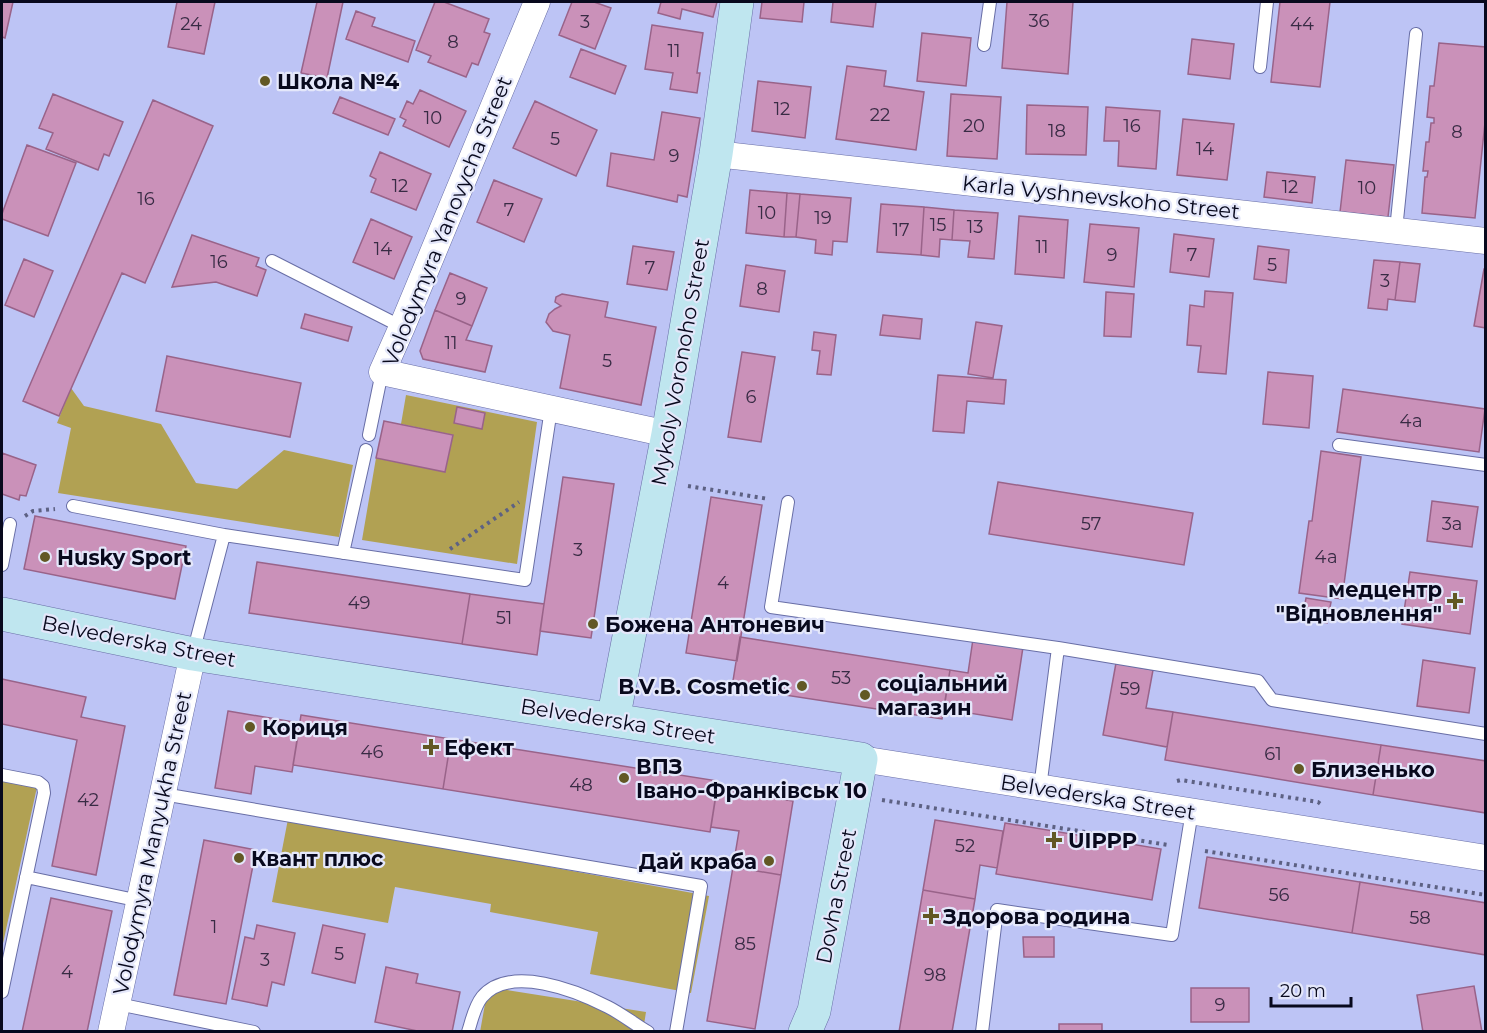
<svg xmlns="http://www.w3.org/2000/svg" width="1487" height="1033" font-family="Montserrat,sans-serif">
<rect width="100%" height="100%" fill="#bdc4f5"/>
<!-- green -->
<path fill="#b1a153" d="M71,388L84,406L161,424L196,483L237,489L284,450L353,465L339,537L58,493L71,428L57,423Z
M406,395L537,422L517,564L362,540L376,458L445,472L453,435L401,424Z
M2,780L37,787L2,948Z
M288,819L709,896L691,993L590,974L598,932L490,912L491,904L395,887L388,923L272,902Z
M488,987L646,1012L643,1031L480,1032Z"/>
<!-- building -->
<path fill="#ca91b9" stroke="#996389" stroke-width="1.5" d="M2,2H13L5,38L2,37Z
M177,2H215L204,54L168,47Z
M317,2H343L327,78L301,73Z
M435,2H444L489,19L484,32L490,34L478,65L472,63L466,77L428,62L431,56L416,50Z
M572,2H594L611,8L595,49L559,35Z
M661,2H717L713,17L682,9L680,19L658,13Z
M762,2H804L802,22L760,18Z
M833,2H876L873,27L831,22Z
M1007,2H1073L1068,74L1002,68Z
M1280,2H1330L1320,87L1271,82Z
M356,11L375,18L372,26L415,41L408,62L346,39Z
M652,25L703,33L697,73H700L697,93L670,89L673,73L645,69Z
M922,33L971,38L966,86L917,81Z
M1192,39L1234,44L1230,79L1188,74Z
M1439,43L1486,47V113L1475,218L1422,213L1425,177H1427L1428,171H1423L1426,142H1429L1431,123H1434V118L1427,117L1430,86H1434Z
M581,49L626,66L615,94L570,77Z
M847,66L886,71L884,86L924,92L916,150L836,139Z
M758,81L811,87L805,138L752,131Z
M420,90L466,111L449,147L403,126L406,120L400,117L407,101L413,104Z
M53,94L123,122L109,156L104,154L98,170L46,149L53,133L39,128Z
M951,94L1001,97L997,159L947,156Z
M340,97L395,119L388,135L333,113Z
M153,100L213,126L145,283L122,273L59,416L23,401Z
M535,101L597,130L576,176L513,148Z
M1027,105L1088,107L1086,155L1026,154Z
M1106,107L1160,111L1156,169L1118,166L1119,141H1104Z
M662,112L700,118L687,197L678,195L677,202L607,186L611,153L654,160Z
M1183,119L1234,124L1227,180L1177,175Z
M27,145L76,163L48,236L2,219V214Z
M380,152L431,174L416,210L371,192L376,179L370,176Z
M1346,160L1394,165L1388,217L1340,212Z
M1267,172L1315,177L1312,203L1264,197Z
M494,180L542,199L524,242L477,222Z
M750,190L787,193L784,237L746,233Z
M787,193L800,194L796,237H784Z
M800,194L851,198L847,242L833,241L832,255L815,253L816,240L796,237Z
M881,204L924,207L921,255L877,252Z
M924,207L954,210L952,240L940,239L939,257L921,255Z
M954,210L998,213L994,259L968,257L970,241L952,240Z
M1019,216L1068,220L1064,278L1015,274Z
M371,219L412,237L394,279L353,262Z
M1090,224L1139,228L1134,287L1084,282Z
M1174,234L1214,239L1209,277L1170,272Z
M192,235L259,258L256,266L266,270L257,296L216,282L172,287Z
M633,246L674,252L667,290L627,284Z
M1258,246L1289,250L1286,283L1254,279Z
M24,259L53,271L34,317L5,305Z
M1374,260L1400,262L1395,300L1388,299L1387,310L1368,308Z
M1400,262L1420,264L1415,302L1395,300Z
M746,265L785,271L779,312L740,306Z
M1484,269H1486V328L1474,326Z
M450,273L487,288L472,326L435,310Z
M1205,291L1233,293L1226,374L1198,372L1201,346L1187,345L1190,305L1204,307Z
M1106,292L1134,294L1131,337L1104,336Z
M562,294L608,302L605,317L656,327L641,405L560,388L570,335L553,331L546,322L549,314L555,309L561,306L555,302L556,297Z
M435,310L472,326L466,340L492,346L485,372L423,359L420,351Z
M305,314L352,327L348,341L301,328Z
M883,315L922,319L920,339L880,335Z
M976,322L1002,326L993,378L968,374Z
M814,332L836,335L831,375L817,374L820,351L812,350Z
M742,352L775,357L761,442L728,437Z
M167,356L301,383L290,437L156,411Z
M1268,372L1313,376L1309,428L1263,424Z
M938,375L1006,380L1004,404L967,401L964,433L933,431Z
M1343,389L1485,409L1479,452L1337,432Z
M457,407L485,413L482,429L454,423Z
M384,421L453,435L445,472L376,458Z
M1321,451L1361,457L1342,599L1299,593L1309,521H1312Z
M2,453L36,465L26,496L20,495L19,500L2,494Z
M563,477L614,484L591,638L540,631Z
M998,482L1193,513L1184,565L989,534Z
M711,497L762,505L737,661L686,653Z
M1432,501L1478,507L1472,547L1427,541Z
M35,516L186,546L175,599L24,569Z
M257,562L470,594L462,644L249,613Z
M1410,572L1477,581L1470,634L1402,624Z
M470,594L544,604L537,655L462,644Z
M1306,598L1331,602L1327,623L1302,619Z
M740,637L950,670L942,719L732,687Z
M973,639L1023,647L1012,720L944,709L950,670L968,673Z
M1423,660L1475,668L1469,713L1417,706Z
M1116,663L1153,670L1146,708L1173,712L1167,747L1103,735Z
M2,679L86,697L81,717L125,726L96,875L52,866L77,740L2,724Z
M228,711L300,723L292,772L255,766L251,794L215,788Z
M1173,712L1381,745L1373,795L1165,760Z
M301,715L451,739L443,789L293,765Z
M451,739L718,781L710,832L443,789Z
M1381,745L1486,761V813L1373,795Z
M717,789L793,801L781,875L733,867L739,831L711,827Z
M935,820L1003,831L997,868L980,865L975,899L923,890Z
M1005,823L1161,849L1152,900L996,874Z
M204,840L256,850L226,1004L174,995Z
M1207,857L1360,882L1352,933L1199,908Z
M733,867L781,875L755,1029L707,1021Z
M1360,882L1486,903V955L1352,933Z
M923,890L975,899L952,1032H899Z
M51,898L112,911L87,1032H22Z
M257,925L295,933L284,985L272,982L267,1006L232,999L245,937L254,939Z
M323,925L365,934L355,983L312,973Z
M1023,937H1054V957H1024Z
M386,967L418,974L416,983L460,992L452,1032H422L375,1022Z
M1474,986L1482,1032H1423L1417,995Z
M1191,988H1249V1022H1191Z
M1059,1024H1102V1032H1059Z"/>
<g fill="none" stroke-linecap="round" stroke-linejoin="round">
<defs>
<path id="lane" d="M984,45L990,2
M1260,67L1267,2
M1396,230L1416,34
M272,261L402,327
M369,435L382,372
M1339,445L1486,465
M788,502L771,607L1058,648
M73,506L224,535
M343,553L366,450
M2,565L10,524
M193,653L224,535L525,580L551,409
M2,775L38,782L43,786L44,793L2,992
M1040,788L1058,648L1258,681L1272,700L1486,734
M163,794L701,886L676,1032
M26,877L140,901
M118,1004L254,1032
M468,1032C472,1020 474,1007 482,997C510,964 577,991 608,1007C622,1014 634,1024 648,1032
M982,1032L997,910L1172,935L1192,811"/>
<path id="street" d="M537,2L402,327L382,372L668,434
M716,154L1486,241
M861,759L1486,858
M111,1032L193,654"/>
<path id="secondary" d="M2,614L193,654L861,759L814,1011L805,1032
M613,720L668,434L716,154L737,2"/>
</defs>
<!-- lane casing -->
<use href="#lane" stroke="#686ea6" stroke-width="14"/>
<!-- street casing -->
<use href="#street" stroke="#686ea6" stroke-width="27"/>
<!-- secondary casing -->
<use href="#secondary" stroke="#686ea6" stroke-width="34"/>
<!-- path -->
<path stroke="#5d6183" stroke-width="4" stroke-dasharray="3 4.5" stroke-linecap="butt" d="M688,486L769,499
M25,516L33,511L55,509
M450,549L519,502
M1177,781L1181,780L1318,802L1322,805
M882,800L1168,845
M1205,851L1486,895"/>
<!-- lane -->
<use href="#lane" stroke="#fff" stroke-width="12"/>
<!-- street -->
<use href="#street" stroke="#fff" stroke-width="26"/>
<!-- secondary -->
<use href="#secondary" stroke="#bfe6ef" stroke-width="33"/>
</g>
<!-- markers -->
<g fill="#625824" stroke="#e4e7fa" stroke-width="2">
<circle cx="265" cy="81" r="6"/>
<circle cx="45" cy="557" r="6"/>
<path d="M1452 592h6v6h6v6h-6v6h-6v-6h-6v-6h6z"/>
<circle cx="593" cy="624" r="6"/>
<circle cx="802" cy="686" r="6"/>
<circle cx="865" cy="695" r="6"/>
<circle cx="250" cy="727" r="6"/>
<path d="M428 738h6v6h6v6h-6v6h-6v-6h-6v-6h6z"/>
<circle cx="1299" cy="769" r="6"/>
<circle cx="624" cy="778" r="6"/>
<path d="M1051 831h6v6h6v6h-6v6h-6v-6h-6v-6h6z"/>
<circle cx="239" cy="858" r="6"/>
<circle cx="769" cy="861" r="6"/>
<path d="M928 907h6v6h6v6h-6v6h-6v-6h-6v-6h6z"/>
</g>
<g text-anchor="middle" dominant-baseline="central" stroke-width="4.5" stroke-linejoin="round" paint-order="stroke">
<!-- number labels -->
<g font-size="18" fill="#382b44">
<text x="1039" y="21">36</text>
<text x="585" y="22">3</text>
<text x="191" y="24">24</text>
<text x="1302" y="24">44</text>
<text x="453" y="42">8</text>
<text x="674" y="51">11</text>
<text x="782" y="109">12</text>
<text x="880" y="115">22</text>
<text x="433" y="118">10</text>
<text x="974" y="126">20</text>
<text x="1132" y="126">16</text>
<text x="1057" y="131">18</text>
<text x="1457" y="132">8</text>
<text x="555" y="139">5</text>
<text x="1205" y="149">14</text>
<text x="674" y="156">9</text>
<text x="400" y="186">12</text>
<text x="1290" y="187">12</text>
<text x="1367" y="188">10</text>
<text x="146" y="199">16</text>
<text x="509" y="210">7</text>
<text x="767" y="213">10</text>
<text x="823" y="218">19</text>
<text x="938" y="225">15</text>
<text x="975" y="227">13</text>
<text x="901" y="230">17</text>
<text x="1042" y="247">11</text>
<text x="383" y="249">14</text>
<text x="1112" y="255">9</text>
<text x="1192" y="255">7</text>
<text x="219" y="262">16</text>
<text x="1272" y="265">5</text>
<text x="650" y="268">7</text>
<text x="1385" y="281">3</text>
<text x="762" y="289">8</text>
<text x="461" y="299">9</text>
<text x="451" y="343">11</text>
<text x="607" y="361">5</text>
<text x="751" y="397">6</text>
<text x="1411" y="421">4а</text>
<text x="1091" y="524">57</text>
<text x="1452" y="524">3а</text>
<text x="578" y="550">3</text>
<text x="1326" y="557">4а</text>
<text x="723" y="583">4</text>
<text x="359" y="603">49</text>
<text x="504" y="618">51</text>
<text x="841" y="678">53</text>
<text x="1130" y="689">59</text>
<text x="372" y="752">46</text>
<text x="1273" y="754">61</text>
<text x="581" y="785">48</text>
<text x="88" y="800">42</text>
<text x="965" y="846">52</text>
<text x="1279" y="895">56</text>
<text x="1420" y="918">58</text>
<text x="214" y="927">1</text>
<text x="745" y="944">85</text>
<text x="339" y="954">5</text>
<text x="265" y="960">3</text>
<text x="67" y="972">4</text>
<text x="935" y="975">98</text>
<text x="1220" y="1005">9</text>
</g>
<!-- poi labels -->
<g font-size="21" font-weight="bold" fill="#08091d" stroke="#e4e7fa" text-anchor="start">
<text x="277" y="81">Школа №4</text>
<text x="57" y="557">Husky Sport</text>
<text x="1442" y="589" text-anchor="end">медцентр<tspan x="1442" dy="24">"Відновлення"</tspan></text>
<text x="605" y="624">Божена Антоневич</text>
<text x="877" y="683">соціальний<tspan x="877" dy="24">магазин</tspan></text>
<text x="790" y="686" text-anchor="end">B.V.B. Cosmetic</text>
<text x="262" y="727">Кориця</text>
<text x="444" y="747">Ефект</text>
<text x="636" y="766">ВПЗ<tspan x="636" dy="24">Івано-Франківськ 10</tspan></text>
<text x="1311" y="769">Близенько</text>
<text x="1068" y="840">UIPPP</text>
<text x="251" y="858">Квант плюс</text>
<text x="757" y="861" text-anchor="end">Дай краба</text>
<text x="943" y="916">Здорова родина</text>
</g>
<!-- street labels -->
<g font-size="21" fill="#08091d" stroke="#e4e7fa">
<text transform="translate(1101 197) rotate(6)">Karla Vyshnevskoho Street</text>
<text transform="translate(447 221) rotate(-68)">Volodymyra Yanovycha Street</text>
<text transform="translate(680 362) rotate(-80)">Mykoly Voronoho Street</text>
<text transform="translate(139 641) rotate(11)">Belvederska Street</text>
<text transform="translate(618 721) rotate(9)">Belvederska Street</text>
<text transform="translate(1098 797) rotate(9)">Belvederska Street</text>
<text transform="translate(152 843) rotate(-78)">Volodymyra Manyukha Street</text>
<text transform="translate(836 896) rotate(-79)">Dovha Street</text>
</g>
</g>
<!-- border -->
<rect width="1487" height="1033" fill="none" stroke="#08091d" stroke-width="6"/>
<!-- scale -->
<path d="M1271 997v9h80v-9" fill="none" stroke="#08091d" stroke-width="3"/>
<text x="1280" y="997" font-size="18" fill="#08091d" stroke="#e4e7fa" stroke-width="4.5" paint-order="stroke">20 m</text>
</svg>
